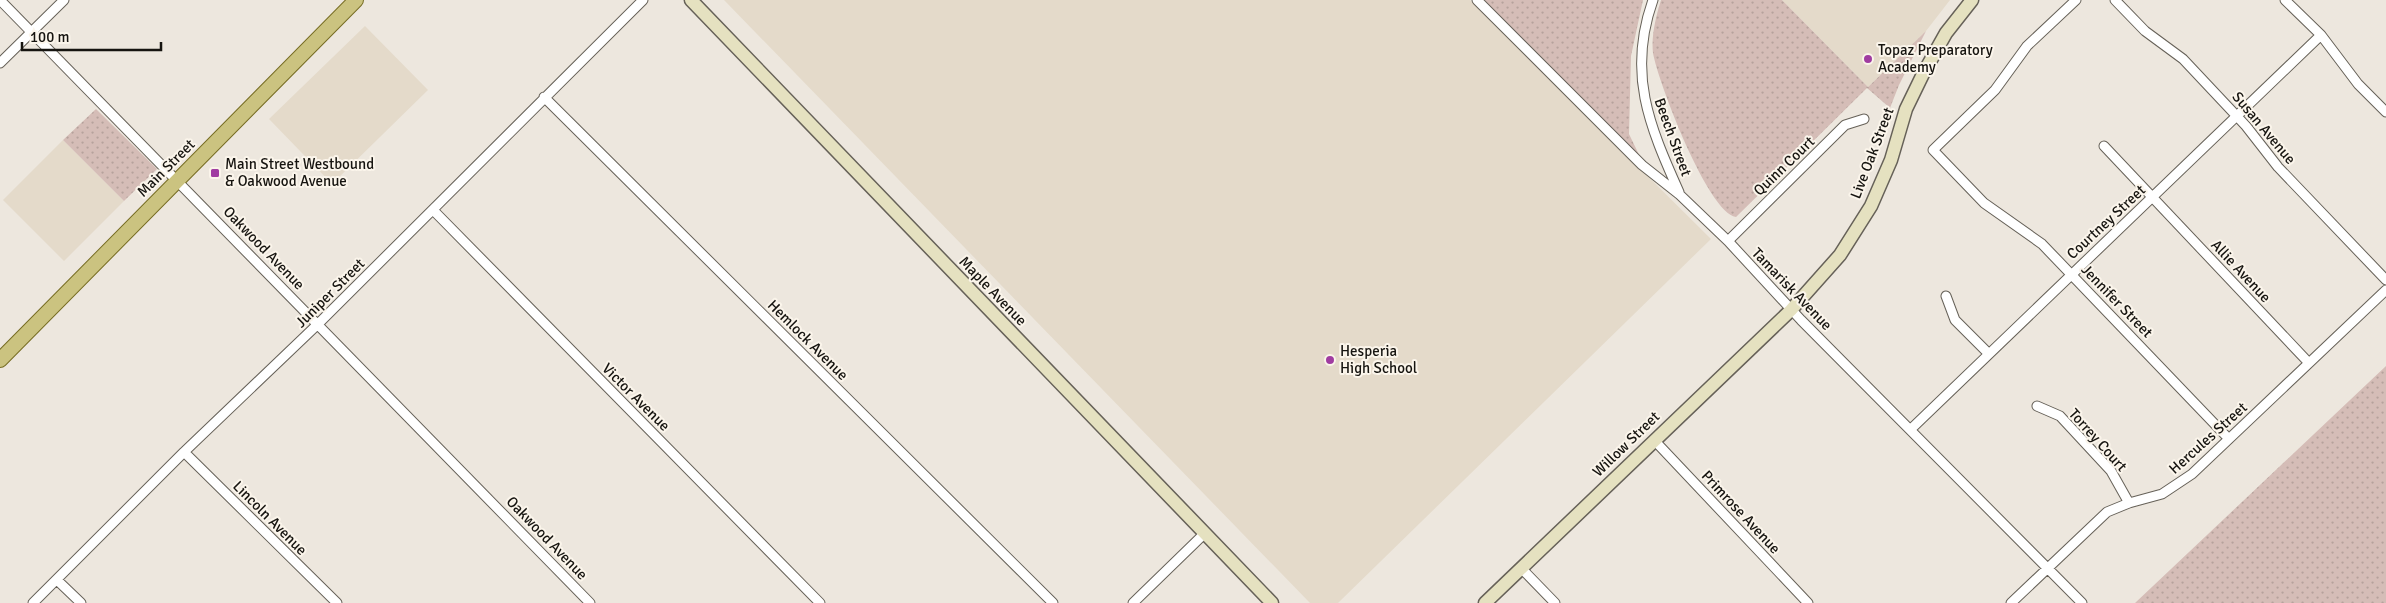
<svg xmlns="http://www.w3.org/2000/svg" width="2386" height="603" font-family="Signika,sans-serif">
<defs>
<pattern id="grass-dots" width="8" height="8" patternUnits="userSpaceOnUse" patternTransform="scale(1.25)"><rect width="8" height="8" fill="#d5bdb7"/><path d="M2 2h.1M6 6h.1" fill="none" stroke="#b6a29c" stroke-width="1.8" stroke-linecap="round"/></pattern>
</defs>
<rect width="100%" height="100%" fill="#ede7de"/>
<!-- built -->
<path fill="#e4daca" d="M724,0H1470L1711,239L1338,603H1310Z
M1782,0H1950L1926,31L1868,87Z
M365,26L428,90L332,184L269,119Z
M63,140L124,201L64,261L3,200Z"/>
<!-- grass -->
<path fill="url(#grass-dots)" d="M1483,0H1643L1631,56L1629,134L1642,161Z
M1661,0H1782L1868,87L1926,31L1899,85L1890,108L1867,88L1736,217C1708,213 1658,82 1653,53C1651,36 1656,16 1661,0Z
M96,109L157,169L124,201L63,140Z
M2386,366V603H2135Z"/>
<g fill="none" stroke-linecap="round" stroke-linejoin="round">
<defs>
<path id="street" d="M0,0L590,603
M1477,0L1642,165L1680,195L1728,241L1801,320L2082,603
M1653,0C1627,73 1649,125 1679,192
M2076,0L2027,46L1995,90L1933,150L1984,203L2042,244L2229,439
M2115,0L2145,31L2183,59L2246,126L2278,167L2386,280
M2285,0L2321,35L2358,84L2386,112
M0,63L64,0
M544,97L1053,603
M2104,146L2309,363
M433,210L820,603
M1728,241L1845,125L1864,119
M1946,296L1955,320L1989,354
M2037,406L2060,416L2111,471L2129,503
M1911,429L2321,35
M1654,440L1808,603
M184,452L337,603
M1521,568L1555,603
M57,580L81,603
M33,603L184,452L318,324L643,0
M1133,603L1204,534
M2011,603L2107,512L2129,503L2162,494L2192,474L2386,290"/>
<path id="secondary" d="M691,0L1272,603
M1485,603L1791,310L1840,255L1871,206L1891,160L1906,109L1923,74L1946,33L1972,0"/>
<path id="primary" d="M0,360L356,0"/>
</defs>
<!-- street casing -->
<use href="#street" stroke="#666158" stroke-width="11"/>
<!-- secondary casing -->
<use href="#secondary" stroke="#666158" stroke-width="15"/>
<!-- primary casing -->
<use href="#primary" stroke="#766c22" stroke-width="16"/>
<!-- street -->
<use href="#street" stroke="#fff" stroke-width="9"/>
<!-- secondary -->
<use href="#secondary" stroke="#e5e1c0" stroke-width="12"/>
<!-- primary -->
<use href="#primary" stroke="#cbc380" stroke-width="14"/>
</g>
<!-- markers -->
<g fill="#a03ca1" stroke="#fbf5eb" stroke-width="2">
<circle cx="1868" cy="59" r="5"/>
<rect x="210" y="168" width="10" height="10" rx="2.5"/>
<circle cx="1330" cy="360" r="5"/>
</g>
<g text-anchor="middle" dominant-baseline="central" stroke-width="4" stroke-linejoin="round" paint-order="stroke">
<!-- poi labels -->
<g font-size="15" fill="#161410" stroke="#fbf5eb" text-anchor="start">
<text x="1878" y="50">Topaz Preparatory<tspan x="1878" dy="17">Academy</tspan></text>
<text x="225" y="164">Main Street Westbound<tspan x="225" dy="17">&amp; Oakwood Avenue</tspan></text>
<text x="1340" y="351">Hesperia<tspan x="1340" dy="17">High School</tspan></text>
</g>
<!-- street labels -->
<g font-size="15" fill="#161410" stroke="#fbf5eb">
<text transform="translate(2264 128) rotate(50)">Susan Avenue</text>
<text transform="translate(1673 137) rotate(70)">Beech Street</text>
<text transform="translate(1872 153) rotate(-69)">Live Oak Street</text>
<text transform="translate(1784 166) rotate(-44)">Quinn Court</text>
<text transform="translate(166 168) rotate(-45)">Main Street</text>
<text transform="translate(2106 222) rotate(-43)">Courtney Street</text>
<text transform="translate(264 248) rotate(46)">Oakwood Avenue</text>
<text transform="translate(2241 271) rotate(47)">Allie Avenue</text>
<text transform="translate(1792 289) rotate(46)">Tamarisk Avenue</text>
<text transform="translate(993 291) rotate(46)">Maple Avenue</text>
<text transform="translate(330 293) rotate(-45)">Juniper Street</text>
<text transform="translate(2117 301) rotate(46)">Jennifer Street</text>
<text transform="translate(808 340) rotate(45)">Hemlock Avenue</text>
<text transform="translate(636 397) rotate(45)">Victor Avenue</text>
<text transform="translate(2208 438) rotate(-42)">Hercules Street</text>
<text transform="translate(2098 440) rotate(48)">Torrey Court</text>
<text transform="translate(1626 444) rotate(-44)">Willow Street</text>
<text transform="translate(1741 512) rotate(47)">Primrose Avenue</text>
<text transform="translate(270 518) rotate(45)">Lincoln Avenue</text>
<text transform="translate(547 538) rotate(46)">Oakwood Avenue</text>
</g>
</g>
<!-- scale -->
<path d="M22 42v8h139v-8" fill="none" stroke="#161410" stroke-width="2.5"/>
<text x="30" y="42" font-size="15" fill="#161410" stroke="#fbf5eb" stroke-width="4" paint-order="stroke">100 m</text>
</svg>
